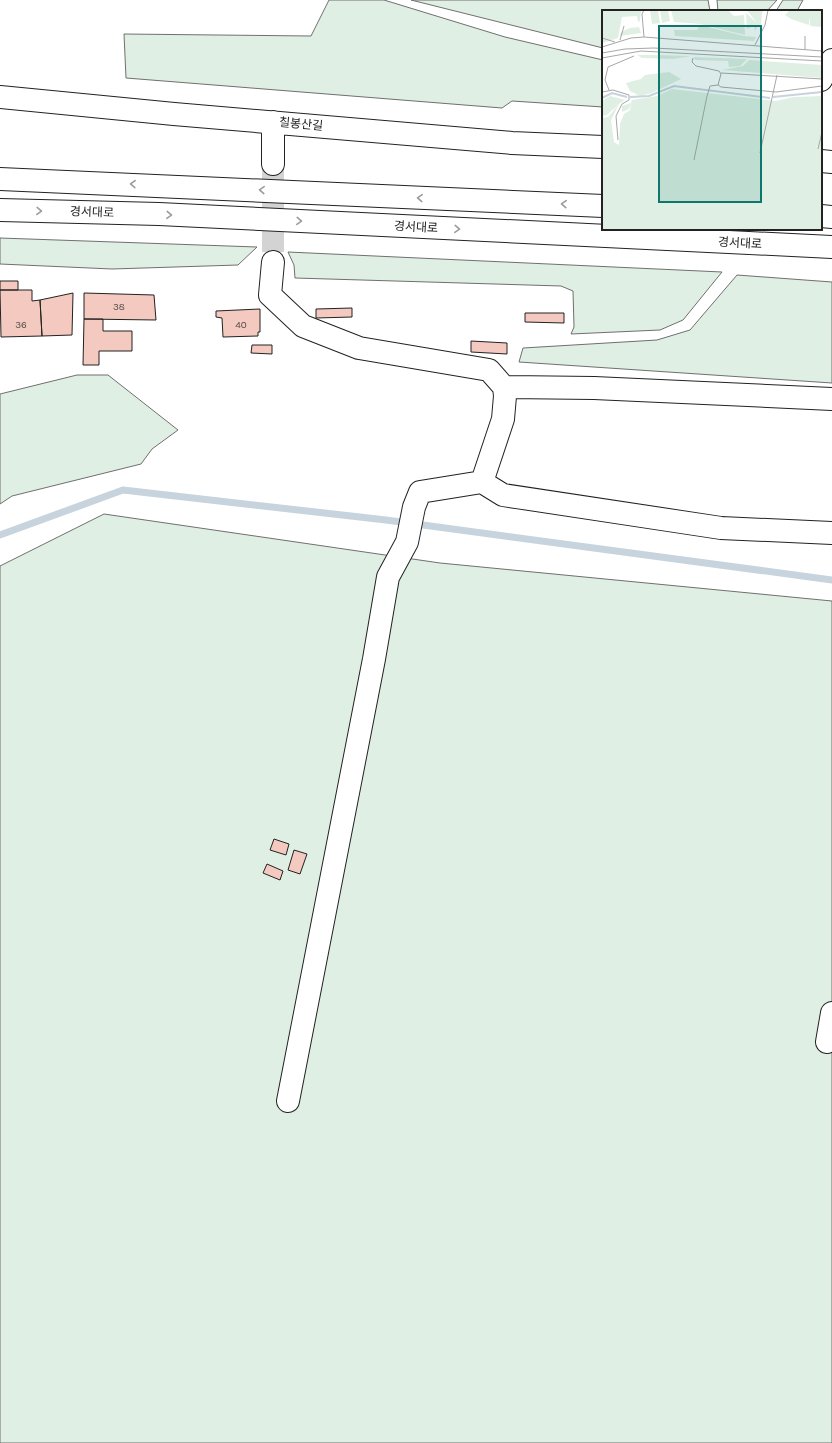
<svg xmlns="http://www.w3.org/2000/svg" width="832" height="1443" font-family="Karla,'Noto Sans KR',sans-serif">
<rect width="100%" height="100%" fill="#fff"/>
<!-- green -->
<path fill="#e0efe3" stroke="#6f6f6f" d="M329,0H384L505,37L603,60V107L512,101L502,108L126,78L124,34L311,36Z
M411,0H708L710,11H603V48Z
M717,0H777L767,11H718Z
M783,0H803L797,11H776Z
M0,238L257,247L238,265L112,269L0,264Z
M288,252L722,272L683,320L660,330L571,334L574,327L573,291L561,286L295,278L294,265Z
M737,275L832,282V383L519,362L523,348L657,340L690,330Z
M77,375H108L178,430L152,449L141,464L12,496L0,504V394Z
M104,514L440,563L832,601V1443H0V566Z"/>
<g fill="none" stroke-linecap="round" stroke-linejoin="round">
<!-- stream -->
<path stroke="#c7d3dd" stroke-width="7" d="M0,535L123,490L386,520L832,580"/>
</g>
<!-- building -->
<path fill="#f3c9c0" stroke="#222" d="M0,281H18V290H0Z
M0,290H32V301L40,300L42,336L1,337Z
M73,293L72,335L42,336L40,300Z
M84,293L154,295L156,320L84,319Z
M352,308V317L316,318V309Z
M260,309V332H258V336L223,337L222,318L216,317V311Z
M525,313H564V323L525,322Z
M84,319H103V331H132V351H99V365H83Z
M471,341L507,343V354L471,352Z
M252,345H272V354L251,353Z
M274,839L289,844L286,855L270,850Z
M294,850L307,854L300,874L288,870Z
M267,864L283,871L280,880L263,873Z"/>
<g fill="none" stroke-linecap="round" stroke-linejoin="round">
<!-- minor-tunnel -->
<path stroke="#d3d3d3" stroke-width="22" stroke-dasharray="22 11" stroke-linecap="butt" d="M273,164V262"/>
<defs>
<path id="minor" d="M821,80L832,60
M0,97L174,114L512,143L603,147
M273,122V164
M821,161L832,162
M273,262L270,295L303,326L359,348L489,370L504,387L505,396L503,419L482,482L503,495L721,528L832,533
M504,387L594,388L832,399
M827,1042L832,1013
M288,1101L374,659L388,577L407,542L414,507L420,492L482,482"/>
<path id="major" d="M0,179L603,206
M0,210L159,214L832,247
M821,216L832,217"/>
</defs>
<!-- minor casing -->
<use href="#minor" stroke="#222" stroke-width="24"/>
<!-- major casing -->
<use href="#major" stroke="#222" stroke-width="24"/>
<!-- minor -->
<use href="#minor" stroke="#fff" stroke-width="22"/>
<!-- major -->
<use href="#major" stroke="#fff" stroke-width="22"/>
</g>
<!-- one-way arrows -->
<defs><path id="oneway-chevron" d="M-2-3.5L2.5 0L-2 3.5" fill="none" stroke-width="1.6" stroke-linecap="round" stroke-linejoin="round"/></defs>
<g stroke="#9c9c9c">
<use href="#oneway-chevron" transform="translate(133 184) rotate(-178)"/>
<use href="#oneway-chevron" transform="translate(262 190) rotate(-177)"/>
<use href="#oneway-chevron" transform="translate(420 198) rotate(-177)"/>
<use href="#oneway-chevron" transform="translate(564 204) rotate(-177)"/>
<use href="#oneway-chevron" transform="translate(39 211) rotate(2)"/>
<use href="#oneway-chevron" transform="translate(169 215) rotate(3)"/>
<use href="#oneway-chevron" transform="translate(299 221) rotate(3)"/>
<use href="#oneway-chevron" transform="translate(457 229) rotate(3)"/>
</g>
<g text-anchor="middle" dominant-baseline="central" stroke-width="3" stroke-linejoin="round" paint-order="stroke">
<!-- number labels -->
<g font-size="10" fill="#564c4a">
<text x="119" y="307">38</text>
<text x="21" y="325">36</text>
<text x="241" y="325">40</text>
</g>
<!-- street labels -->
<g font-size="12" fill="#222" stroke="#fff">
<text transform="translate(301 124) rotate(5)">칠봉산길</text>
<text transform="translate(92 212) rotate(2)">경서대로</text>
<text transform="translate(416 227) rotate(3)">경서대로</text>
<text transform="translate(740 243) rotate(3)">경서대로</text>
</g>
</g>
<!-- overview -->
<g transform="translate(602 10)">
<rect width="220" height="220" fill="#fff"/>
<path d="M0,0H39L38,11L36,12L35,6L20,7L16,28L0,33ZM48,0H56L58,13L50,14ZM58,0H66L68,11L60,13ZM69,0H126L132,6L142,5L143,25L98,14L72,12ZM145,0H163L160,2L159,15H156L153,21L152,16L145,19L144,3L154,12ZM188,0H220V17L208,16V11L207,8L199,2L207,8V15L189,9L183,5ZM98,15L142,26L154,27L152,31L73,26L72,20H95ZM28,18L37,17L39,23L18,26L19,22ZM35,45H50L89,46L71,49L40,48ZM92,47L145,49L138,56L127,57L126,51L93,50ZM147,50L220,55V68L120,60L141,56ZM67,62L79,69L50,83L38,86L28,81L24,73L39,69L43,65ZM70,79L174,91L191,87L220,86V220H0V108L6,107L17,94L5,105L0,106V91L8,86L23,90L17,94L9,110L12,132L17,135L18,114L22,104L28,100L29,94L27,99L20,102V96L29,93L30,90L55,86Z" fill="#e0efe3"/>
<path fill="none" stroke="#c7d3dd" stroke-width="2" d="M28,87L47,86L72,76L168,88M171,87L220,82M0,88L10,83L25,87"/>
<path fill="none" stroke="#a7a7a7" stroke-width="1" d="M203,26V40M42,27L40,4L42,0M0,28L13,32M18,30L22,16M153,35L163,15L166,0M0,37L29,28L42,27L220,41M0,43L23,39L52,38L220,47M0,48L39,41L220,51M91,48L90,52L94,56L117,61L119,64L116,75L119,77L174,82L220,76M119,63L220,69M7,80L3,70L6,57L32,46M0,82L11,80L27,85V90L20,94L14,106L16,130M216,139L220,122M158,143L175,65M92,150L105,86L108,76L116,75"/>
<path fill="#0f766e" fill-opacity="0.15" stroke="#0f766e" stroke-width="2" d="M57,16H159V192H57Z"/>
<rect width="220" height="220" fill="none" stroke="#222" stroke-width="2"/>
</g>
</svg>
